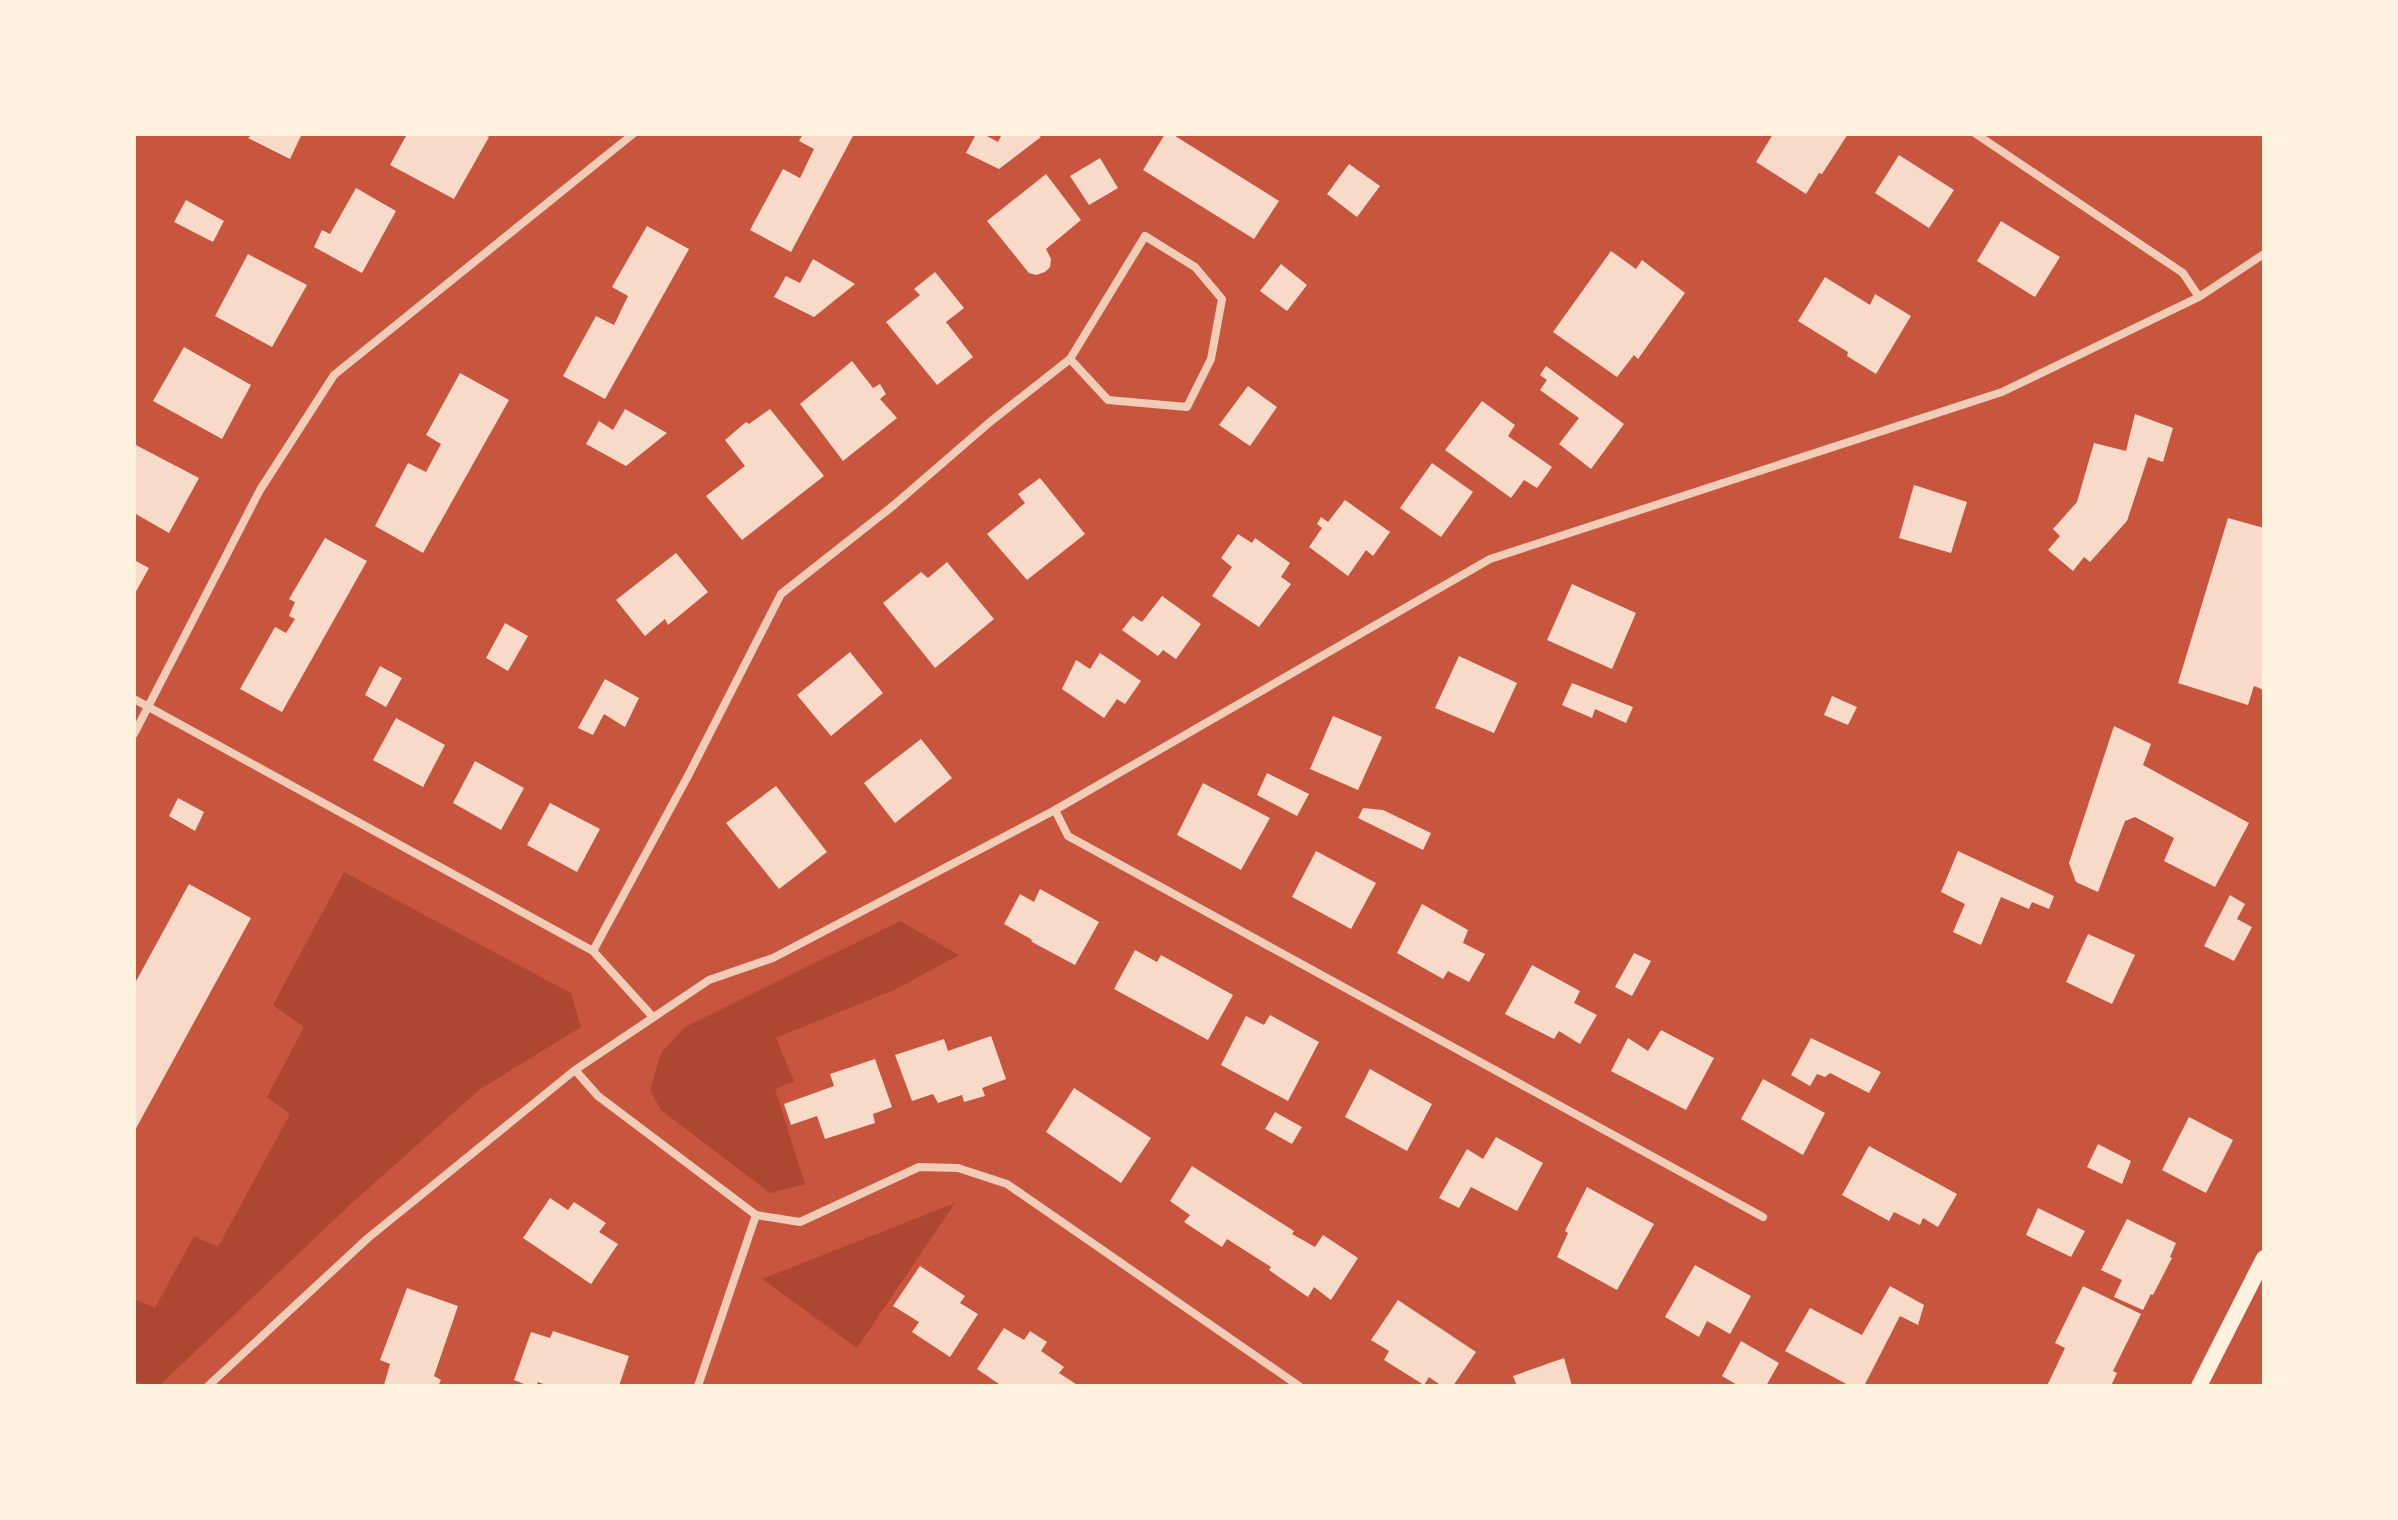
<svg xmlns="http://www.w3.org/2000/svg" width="2398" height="1520" font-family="Quicksand,sans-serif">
<rect width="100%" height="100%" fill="#c8553d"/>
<!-- green -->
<path fill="#ae4732" d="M344,872L571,993L581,1027L479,1090L353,1202L159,1386H149L138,1382L134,1385V1299L155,1308L194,1236L218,1247L290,1114L267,1097L304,1027L273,1005Z
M900,921L959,955L896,989L776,1038L794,1081L775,1089L805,1184L770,1193L661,1110L650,1090L661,1053L685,1027Z
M955,1203L857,1348L762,1279Z"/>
<!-- building -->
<path fill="#f7dbc8" d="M253,134H297L301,136L290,159L248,138Z
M407,134H484L489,137L454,199L390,165Z
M803,134H854L791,252L750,230L783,169L800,178L814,149L799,141Z
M976,134H983L998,142L1002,134H1036L1041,137L999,169L966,153Z
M1165,134H1172L1279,201L1254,239L1143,170Z
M1773,134H1848L1822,174L1819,173L1806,194L1756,162Z
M1899,155L1954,190L1929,228L1875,193Z
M1100,158L1118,188L1089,205L1070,176Z
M1349,164L1380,186L1357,217L1327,194Z
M1046,174L1081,220L1046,249L1051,259L1050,267L1045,272L1036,275L1029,273L987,221Z
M356,188L396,211L362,273L314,247L322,230L330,234Z
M186,200L224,221L213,242L174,222Z
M2001,221L2060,257L2035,297L1977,261Z
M647,226L689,249L605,399L563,376L596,316L614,325L628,296L612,287Z
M1611,251L1636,269L1642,260L1685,293L1638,359L1634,355L1617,377L1553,332Z
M248,254L307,285L272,347L215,316Z
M813,259L855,284L814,317L774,297L786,276L800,283Z
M1281,264L1307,285L1287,311L1260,291Z
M935,272L964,308L946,322L973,357L937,385L886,322L920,295L914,289Z
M1825,277L1870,305L1875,294L1911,316L1876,374L1847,356L1848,352L1798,321Z
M184,347L251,385L222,439L153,401Z
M852,361L873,388L880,384L886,394L880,399L897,418L843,461L800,404Z
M1546,366L1624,424L1591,469L1559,444L1579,418L1540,390L1547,380L1540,375Z
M460,373L509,400L423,553L375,526L408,463L426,472L441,444L426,435Z
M1248,386L1277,407L1250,446L1219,425Z
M1482,401L1515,425L1508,436L1552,467L1537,488L1524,480L1511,498L1445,450Z
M625,409L667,433L626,466L586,444L599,421L613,430Z
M770,409L824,476L742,540L706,496L745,466L725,440L746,422L749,424Z
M2135,414L2173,428L2163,462L2148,457L2127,521L2090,562L2084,557L2073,571L2048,550L2060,536L2053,529L2077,502L2094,443L2126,451Z
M134,444L199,478L169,533L134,513Z
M1432,463L1473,492L1441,537L1400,508Z
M1040,478L1085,534L1027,580L987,534L1025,503L1018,494Z
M1914,485L1967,502L1951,553L1899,538Z
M1345,500L1390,532L1373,556L1366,550L1348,576L1309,547L1322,528L1317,524L1321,517L1328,522Z
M2228,518L2264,528V690L2254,686L2248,705L2178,683Z
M1238,534L1252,543L1255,538L1290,563L1281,577L1291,584L1259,627L1212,596L1232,567L1221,558Z
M325,538L367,561L282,712L240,689L275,627L286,633L295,619L289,616L295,602L289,599Z
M676,553L708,592L668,625L665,619L645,636L616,600Z
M134,560L149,568L134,595Z
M947,562L994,619L935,668L883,603L921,572L928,578Z
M1572,584L1636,613L1612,669L1547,640Z
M1162,596L1201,624L1176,659L1163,650L1158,656L1122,630L1133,616L1142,622Z
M505,623L528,636L508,671L486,658Z
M850,652L883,693L831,736L797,695Z
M1100,653L1141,681L1125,704L1117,699L1104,718L1062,689L1076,660L1090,669Z
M1459,656L1517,683L1494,733L1435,708Z
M380,666L402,678L386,707L365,695Z
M605,679L639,698L625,727L604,714L593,735L578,728Z
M1572,683L1633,707L1626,723L1595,709L1592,718L1562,705Z
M1832,696L1857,707L1848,725L1824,715Z
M1333,716L1382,737L1358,790L1310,769Z
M396,718L445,745L423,787L373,760Z
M2114,726L2151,744L2143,765L2249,823L2215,887L2164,861L2174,838L2135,817L2125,821L2098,892L2076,882L2069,863Z
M921,739L952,778L895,823L864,783Z
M475,761L524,788L501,830L453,803Z
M1267,773L1309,794L1297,816L1257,795Z
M1203,783L1270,818L1241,870L1177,835Z
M776,786L827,852L779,889L726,823Z
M178,798L204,812L195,831L169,816Z
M550,803L600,829L577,872L527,845Z
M1363,808L1383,810L1431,833L1423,850L1358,818Z
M1316,851L1376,883L1351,929L1292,897Z
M1958,851L2054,896L2049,909L2032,902L2029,909L2001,897L1981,945L1953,932L1965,904L1941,892Z
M189,884L251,918L134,1132V985Z
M1040,889L1099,922L1075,965L1032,942L1031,939L1004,924L1020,894L1034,902Z
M2230,895L2245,904L2237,919L2252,927L2234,961L2204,946Z
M1422,904L1468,930L1463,943L1485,954L1469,982L1448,971L1443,979L1397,953Z
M2088,934L2135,955L2112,1004L2066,982Z
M1135,950L1157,962L1161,955L1233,995L1208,1040L1114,989Z
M1634,953L1651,961L1632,996L1615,987Z
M1532,965L1580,991L1574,1003L1597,1015L1580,1044L1559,1031L1554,1039L1505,1014Z
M1270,1015L1319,1042L1288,1101L1221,1065L1246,1016L1264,1025Z
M1661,1030L1714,1058L1686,1110L1611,1071L1628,1038L1648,1051Z
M991,1036L1006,1079L982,1088L985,1096L964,1102L962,1095L938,1103L933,1094L912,1101L895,1055L944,1039L948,1051Z
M1811,1038L1881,1072L1869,1093L1830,1073L1825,1077L1817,1074L1810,1086L1791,1075Z
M875,1059L892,1107L873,1114L875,1123L825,1139L817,1116L791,1125L784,1104L834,1086L830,1074Z
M1370,1069L1432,1104L1407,1151L1345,1117Z
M1763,1079L1825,1113L1803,1155L1741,1119Z
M1074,1088L1151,1138L1121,1183L1046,1132Z
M1275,1112L1302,1127L1292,1144L1265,1129Z
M2189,1117L2233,1140L2206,1193L2162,1170Z
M1496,1137L1543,1163L1517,1211L1471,1187L1459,1208L1439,1198L1467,1149L1483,1159Z
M2098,1144L2131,1161L2122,1184L2087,1167Z
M1869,1146L1957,1194L1938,1227L1923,1218L1920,1225L1894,1212L1889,1221L1842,1195Z
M1192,1166L1294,1231L1292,1234L1315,1247L1323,1235L1358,1258L1331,1300L1314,1287L1308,1297L1269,1270L1271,1267L1227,1239L1222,1247L1184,1222L1190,1215L1170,1201Z
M1587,1187L1654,1224L1617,1290L1557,1257L1568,1233L1565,1231Z
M550,1198L568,1210L574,1202L606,1223L599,1232L618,1244L591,1284L523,1238Z
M2038,1208L2085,1231L2071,1257L2026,1235Z
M2127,1219L2176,1243L2170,1257L2172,1258L2153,1295L2151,1294L2143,1310L2114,1297L2122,1280L2101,1270Z
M1695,1265L1751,1296L1730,1334L1707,1321L1699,1337L1665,1317Z
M920,1266L965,1296L960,1303L978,1314L950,1357L912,1332L919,1322L893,1306Z
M1890,1286L1924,1305L1918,1325L1900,1316L1864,1386H1850L1785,1351L1810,1308L1862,1335Z
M2083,1286L2141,1314L2113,1371L2117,1373L2111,1386H2047L2065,1348L2055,1343Z
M407,1288L458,1306L434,1376L441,1380L438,1386L384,1385L390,1364L380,1360Z
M1398,1300L1476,1352L1453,1386H1442L1429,1377L1424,1385L1384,1360L1389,1351L1371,1340Z
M1004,1328L1024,1340L1030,1331L1047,1342L1041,1351L1064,1367L1059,1373L1079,1386H1002L977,1369Z
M553,1331L629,1356L619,1386H549L538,1382L536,1386H529L514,1380L531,1332L550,1338Z
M1741,1341L1779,1363L1766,1386H1739L1722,1376Z
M1564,1358L1572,1386H1517L1513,1376Z"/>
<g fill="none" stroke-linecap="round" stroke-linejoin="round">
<!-- minor -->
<path stroke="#f1ccb7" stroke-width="8" d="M1976,134L2183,273L2199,297
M134,699L593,951L652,1016
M134,734L260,490L334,375L633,134
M1055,810L1068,836L1763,1217
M593,951L689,774L781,594L894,505L990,422L1070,359L1145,236L1195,267L1222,299L1211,359L1187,407L1108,400L1070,359
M575,1070L598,1096L756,1215L800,1222L919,1167L958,1168L1007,1184L1299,1386
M208,1386L368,1238L575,1070L709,980L773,958L1055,810L1490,559L2002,392L2199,297L2264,254
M698,1386L756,1215"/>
<!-- secondary -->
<path stroke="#fff3e0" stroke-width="16" d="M2199,1386L2264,1258"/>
</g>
<!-- border -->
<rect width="2398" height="1520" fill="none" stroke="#fff3e0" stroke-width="272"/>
</svg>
